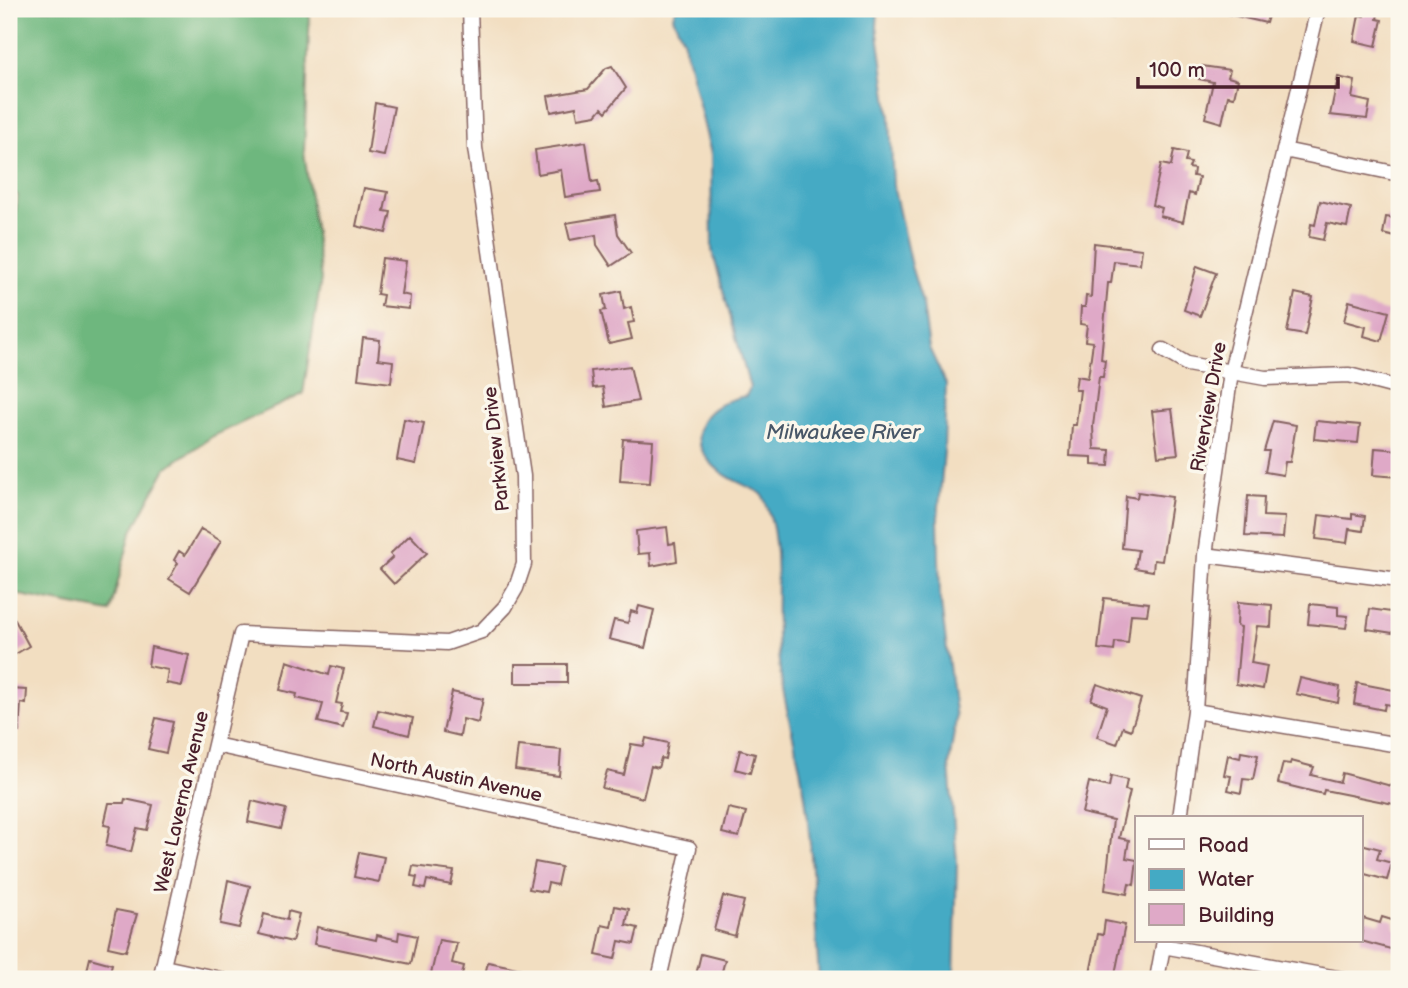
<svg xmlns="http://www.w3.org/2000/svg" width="1408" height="988" font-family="'Balsamiq Sans',sans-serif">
<rect width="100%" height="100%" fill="#fbf7ec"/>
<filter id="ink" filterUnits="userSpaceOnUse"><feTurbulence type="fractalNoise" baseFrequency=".0143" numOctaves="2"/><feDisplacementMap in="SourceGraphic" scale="14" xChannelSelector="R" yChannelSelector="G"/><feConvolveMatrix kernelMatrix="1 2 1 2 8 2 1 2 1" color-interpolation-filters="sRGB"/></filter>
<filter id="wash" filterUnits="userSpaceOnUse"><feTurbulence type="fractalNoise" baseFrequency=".00686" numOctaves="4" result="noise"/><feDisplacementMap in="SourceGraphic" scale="28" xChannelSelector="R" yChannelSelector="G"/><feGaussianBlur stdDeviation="1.57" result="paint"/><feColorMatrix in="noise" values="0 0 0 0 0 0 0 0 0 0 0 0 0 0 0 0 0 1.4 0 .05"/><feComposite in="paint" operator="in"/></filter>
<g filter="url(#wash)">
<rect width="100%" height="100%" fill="#f2dec1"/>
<!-- green -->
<path fill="#89d694" stroke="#6a7a60" stroke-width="2" d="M1052,9H1117L1114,23Z"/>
<!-- forest -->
<path fill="#6eb77e" stroke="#5c6b54" stroke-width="2" d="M9,9H310L304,151L321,279L303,394L213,436L166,468L131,533L110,612L9,593V266L18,195L9,190Z"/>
<!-- water -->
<path fill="#44aac4" stroke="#476478" stroke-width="2" d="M675,9H878L877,27L890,117L893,185L911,266L923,305L929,348L946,384L944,451L938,518L940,596L956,719L949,765L957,862L954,979H819C815,921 813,862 806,804C800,753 782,704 778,652C773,603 785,540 762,494C747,485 728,480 715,467C679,433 707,402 746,396L750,388L712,250L711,154L683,39L673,17Z"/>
<g id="blocks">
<!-- building -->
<path fill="#dfa9c7" d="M1224,9H1270L1266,23L1223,13Z
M1366,9H1379L1377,19L1382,20L1376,46L1354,41L1359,15L1364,16Z
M612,66L626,88L606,112L602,108L596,115L578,118L576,107L551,112L548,96L588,89L606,68Z
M1202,66L1230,70L1228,77L1238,80L1234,97L1228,96L1222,123L1205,118L1213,82L1199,79Z
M1338,77L1355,81L1352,98L1370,102L1367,119L1330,115Z
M375,103L394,107L384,156L368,153Z
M586,142L592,182L598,181L600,192L565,197L561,170L538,174L535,150Z
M1174,150L1187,153L1185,162L1191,163L1189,168L1194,169L1193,176L1199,177L1195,195L1189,193L1183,222L1160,216L1162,208L1152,205L1161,164L1171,166Z
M364,188L388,192L384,211L391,212L386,233L356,226Z
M1320,201L1351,208L1347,227L1327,223L1323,240L1309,237L1311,224L1315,225Z
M615,215L618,234L631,253L611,266L597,245L596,235L570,240L566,223Z
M1386,217L1399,219V238L1383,234Z
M1094,243L1142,249L1140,264L1114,261L1111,283H1108L1101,359L1105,360L1103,377H1099L1093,426L1094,449L1110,450L1109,466L1092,465V457L1070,456L1072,425H1076L1080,390H1075L1077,376L1088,378L1093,342L1085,341L1087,325L1080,324L1081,307H1085L1086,296L1091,297Z
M382,258L406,261L401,294L410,296L409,309L381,306L383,295L377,294Z
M1197,266L1216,273L1200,316L1184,310Z
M621,291L624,309L631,307L634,322L628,323L632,339L609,344L601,311L606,310L603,295Z
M1295,293L1313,297L1305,335L1287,332Z
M1349,301L1389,312L1381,341L1364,336L1366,327L1344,321Z
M363,338L380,340L378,359L393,361L391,383L358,379Z
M630,366L638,401L606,407L603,387L593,388L591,371Z
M1172,409L1178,454L1158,456L1152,411Z
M404,419L424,423L416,464L397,460Z
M1273,421L1296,425L1290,462H1285L1283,475L1265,472L1269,451H1264Z
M1316,421L1360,425L1358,443L1314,439Z
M623,439L653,441L650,483L620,481Z
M1375,448L1399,450V477L1373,475Z
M1138,492L1172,497L1162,561L1154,560L1153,571L1135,568L1138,550L1122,548L1126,496L1137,498Z
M1248,496L1264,497L1263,516L1285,517L1283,538L1245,536Z
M1352,514L1365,516L1363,531L1349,529L1347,543L1316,539L1319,515L1352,519Z
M667,527L669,544L675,543L677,561L651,566L650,553L638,554L636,531Z
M201,529L221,541L190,592L169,579L178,563L174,560L179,551L185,555Z
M410,535L427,553L394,584L380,569L393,557L390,554Z
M1104,598L1149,603L1147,615L1131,614L1128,643L1115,642L1114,651L1098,649Z
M1238,602L1272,605L1271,627L1257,626L1251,663L1267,666L1263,689L1236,684L1241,627L1237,626Z
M1310,604L1338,607V615L1348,616L1346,628L1308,624Z
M639,606L654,610L645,648L609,639L614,620L628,623L631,611L637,613Z
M9,609L29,646L9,658Z
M1370,609L1398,613L1399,629H1394L1393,633L1367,629Z
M151,647L189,655L182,686L166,683L168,670L148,666Z
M287,661L329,675L331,666L344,669L336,703L342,704L340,712L347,713L343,728L318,722L323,704L296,698L297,694L280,690Z
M515,664H567V683H515Z
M1300,678L1340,687L1338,703L1296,694Z
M1357,683L1399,691L1397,706L1385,704L1384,710L1354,704Z
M1097,684L1141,699L1131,730L1123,727L1117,744L1097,737L1107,706L1091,700Z
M9,689L27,690L26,704L21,703L19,732H9Z
M452,692L483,699L478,723L463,719L460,736L443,732Z
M378,710L413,718L409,735L374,726Z
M156,718L173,722L166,753L148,749Z
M646,738L668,743L665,759L661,758L658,768L651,766L643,798L602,788L607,771L624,775L631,744L644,746Z
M518,746L561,750L559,776L515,770Z
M740,750L755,754L750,773L735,769Z
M1241,752L1258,755L1253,780L1243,779L1241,793L1228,790L1231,776L1224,775L1228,755L1240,758Z
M1291,761L1314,767L1311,775L1340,782L1342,773L1399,788V805L1324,790L1323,794L1278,783L1283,763L1290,764Z
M1111,776L1127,780L1125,790L1130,791L1119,838L1129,840L1126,858L1137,860L1134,885L1129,884L1127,894L1105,890L1113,820L1082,813L1089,782L1109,787Z
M125,799L153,805L147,830L137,828L131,852L106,846L110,826L104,825L109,803H124Z
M252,801L286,809L281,829L248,822Z
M728,808L746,812L739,837L722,833Z
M1361,844L1380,849L1377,859L1392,863L1387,880L1361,873Z
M359,852L384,857L379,882L354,877Z
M535,862L561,867L557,885L548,883L546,892L529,889Z
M413,866L454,871L451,885L427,880L425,889L415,887L417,877L411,876Z
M228,880L250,886L239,928L220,924Z
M723,896L744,901L735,936L714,930Z
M615,906L629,909L626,925L638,928L634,944L619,941L615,959L596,955L602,925L611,927Z
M116,910L137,914L126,951L108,947Z
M288,911L299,914L292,942L259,934L264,914L287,920Z
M1382,917L1395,921L1394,927L1399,929L1398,951L1361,941L1363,918L1380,923Z
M1105,921L1125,925L1114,979L1089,978L1098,934L1103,935Z
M317,927L376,940L377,935L398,940L399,932L417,936L411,964L314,944Z
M439,940L457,943L452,963L464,966L461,979L431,974Z
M701,954L725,960L720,979H695Z
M90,958L112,964L108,979H85Z
M488,962L547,974L546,979H484Z"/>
</g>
</g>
<g filter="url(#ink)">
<use href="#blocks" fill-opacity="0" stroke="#856260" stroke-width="2"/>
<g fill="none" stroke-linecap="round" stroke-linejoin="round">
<defs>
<path id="street" d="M1284,150L1399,174
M1163,350L1187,364L1265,378L1349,375L1399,388
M1205,555L1399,580
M1195,711L1399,745
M215,745L689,848L659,979
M1180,818L1195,711L1205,555L1231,372L1318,9
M1163,946L1343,979
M164,967L220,979
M160,979L241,634L447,643L482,631L505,607L516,588L524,564L523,476L475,148L470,9
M1157,979L1164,941"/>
</defs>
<!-- street casing -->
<use href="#street" stroke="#856260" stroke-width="17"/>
<!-- street -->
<use href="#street" stroke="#fff" stroke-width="14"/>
</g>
</g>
<g text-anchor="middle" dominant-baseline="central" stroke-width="7" stroke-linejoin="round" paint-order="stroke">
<!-- street labels -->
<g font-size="19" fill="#4a1f2b" stroke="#fbf7ec">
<text transform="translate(1209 407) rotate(-80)">Riverview Drive</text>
<text transform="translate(497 449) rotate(-96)">Parkview Drive</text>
<text transform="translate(456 778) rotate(12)">North Austin Avenue</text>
<text transform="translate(182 802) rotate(-77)">West Laverna Avenue</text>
</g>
<!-- water labels -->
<g font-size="21" font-style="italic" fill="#485768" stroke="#fbf7ec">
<text x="843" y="432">Milwaukee River</text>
</g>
</g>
<!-- margin -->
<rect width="1408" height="988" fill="none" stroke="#fbf7ec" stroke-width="35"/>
<!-- legend -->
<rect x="1135" y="816" width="228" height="126" fill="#fbf7ec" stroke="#b4a19f" stroke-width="2"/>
<rect x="1149" y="839" width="35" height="10" fill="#ffffff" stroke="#b4a19f" stroke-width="2"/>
<text x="1198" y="852" font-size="21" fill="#4a1f2b">Road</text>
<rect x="1149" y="869" width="35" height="21" fill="#44aac4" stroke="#b4a19f" stroke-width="2"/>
<text x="1198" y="886" font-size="21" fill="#4a1f2b">Water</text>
<rect x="1149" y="904" width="35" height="21" fill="#dfa9c7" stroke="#b4a19f" stroke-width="2"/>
<text x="1198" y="922" font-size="21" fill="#4a1f2b">Building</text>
<!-- scale -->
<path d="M1138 77v10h200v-10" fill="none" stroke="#4a1f2b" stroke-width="3.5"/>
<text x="1149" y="77" font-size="21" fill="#4a1f2b" stroke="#fbf7ec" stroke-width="5" paint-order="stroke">100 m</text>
</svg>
